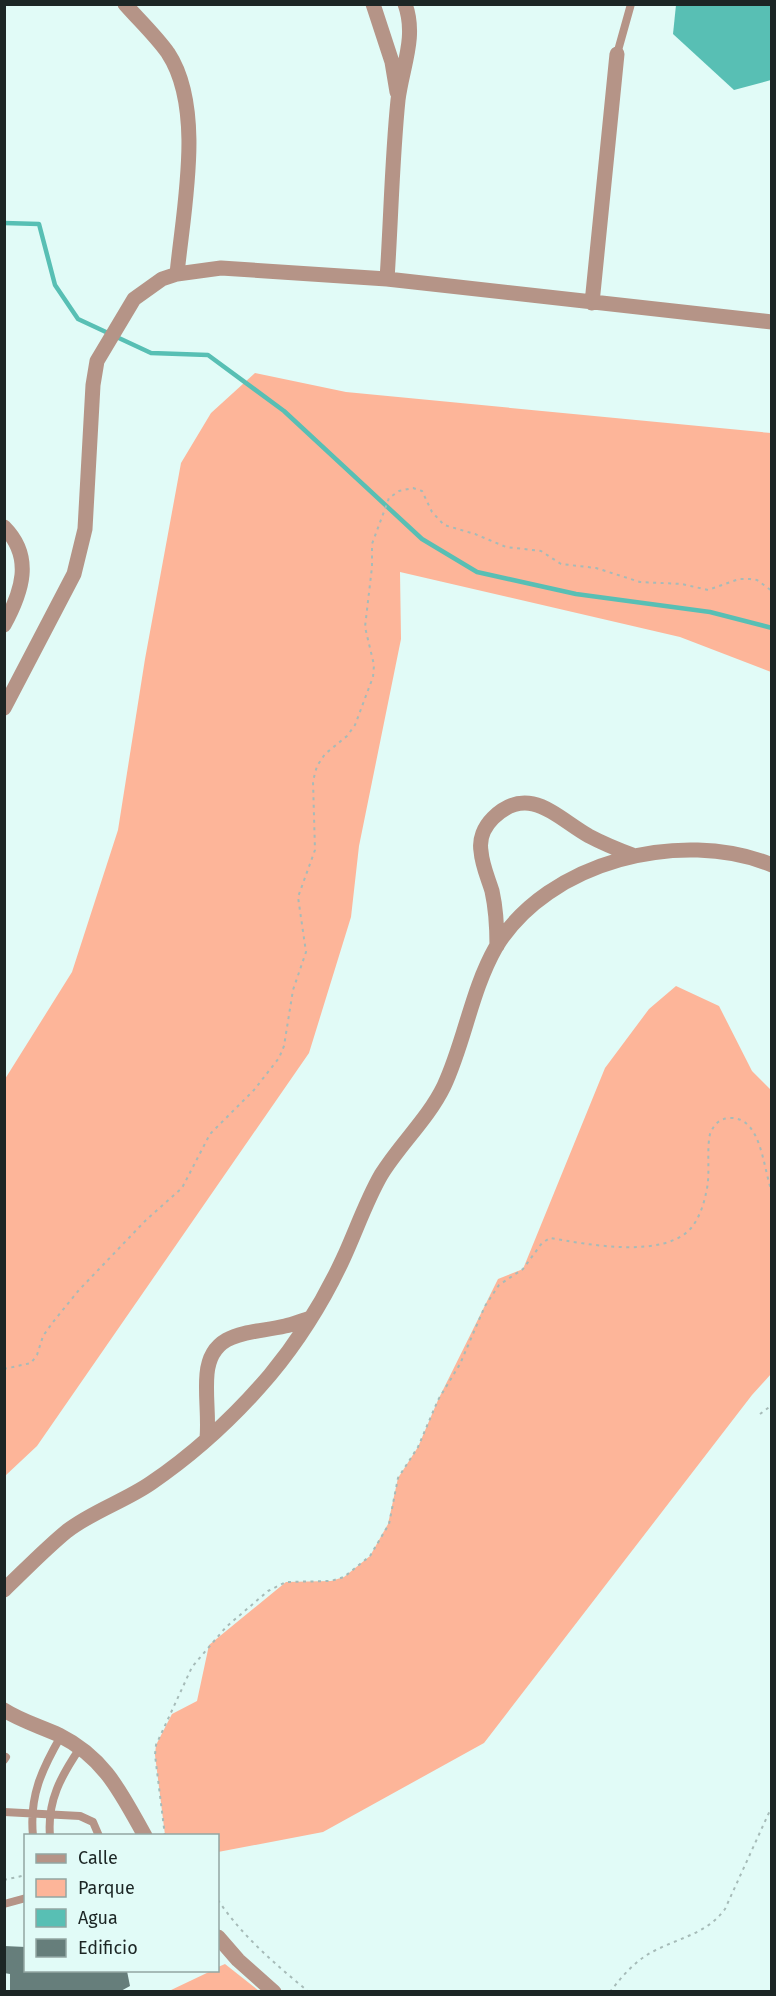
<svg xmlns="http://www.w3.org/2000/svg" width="776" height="1996" font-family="'Fira Sans',sans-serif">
<rect width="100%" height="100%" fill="#e1fbf7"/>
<!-- green -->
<path fill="#fdb599" d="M255,373L346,392L771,433V672L680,637L400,572L401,639L359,846L351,917L309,1053L37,1446L5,1476V1079L72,972L118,830L145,659L181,463L211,413Z
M676,986L719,1006L752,1071L771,1090V1374L752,1395L484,1743L323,1832L218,1852V1836L165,1835L155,1755L156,1745L172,1714L197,1701L209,1645L286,1582L331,1581L344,1577L370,1556L388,1524L398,1478L418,1447L438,1400L498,1279L523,1269L605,1068L649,1009Z
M225,1964L259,1991H169L211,1971L218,1970V1967Z"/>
<!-- water -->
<path fill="#58bfb4" d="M676,5H771V80L734,90L673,34Z"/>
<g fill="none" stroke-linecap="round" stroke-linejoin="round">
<!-- stream -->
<path stroke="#58bfb4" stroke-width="4.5" d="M4,223L39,224L55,285L78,319L151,353L208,355L284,411L422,539L477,572L576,594L710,612L772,628"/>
</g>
<!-- building -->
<path fill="#667e7b" d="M4,1946L26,1947V1971H127L130,1986L119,1992H10V1974L4,1973Z"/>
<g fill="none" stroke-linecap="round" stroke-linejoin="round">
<!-- path -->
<path stroke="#a6bbb8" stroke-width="2" stroke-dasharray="3 4.5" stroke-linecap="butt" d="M4,1369L31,1363L37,1355L43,1336L53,1322L79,1290L147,1219L182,1188L210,1134L254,1090L279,1058L284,1046L293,990L306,952L298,897L315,850L313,781L317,766L325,754L347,736L355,725L373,677L374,665L365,627L372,567V544L389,498L399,491L413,488L422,491L432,512L444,525L475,534L506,547L541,551L561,564L596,568L640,582L682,584L708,590L739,579H750L757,580L772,591
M760,1414L772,1405
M165,1836L155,1755L156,1745L192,1667L226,1627L268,1591L286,1582L331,1581L344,1577L370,1556L389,1524L398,1478L418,1447L438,1400L460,1364L485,1306L499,1285L523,1269L542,1243L550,1238C586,1244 665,1260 692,1227C699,1218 704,1204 706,1193C711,1174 706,1153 710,1134C714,1124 720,1118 731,1118C762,1118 763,1169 772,1192
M4,1880L26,1875
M218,1900C242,1936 276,1965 309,1992
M610,1992C622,1976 636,1960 654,1951C679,1938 708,1933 725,1909L772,1806"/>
<!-- lane -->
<path stroke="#b59487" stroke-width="8" d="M617,54L631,4
M4,1760L6,1757
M4,1812L80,1816L93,1822L99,1836
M33,1836C29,1796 42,1769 61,1736
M50,1836C47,1801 61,1776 80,1748
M4,1904L26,1898"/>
<!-- street -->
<path stroke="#b59487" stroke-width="15" d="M125,4C139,20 156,36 168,53C205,109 183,210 177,274
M373,4L392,62L397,92
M387,279C391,220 392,159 398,100C402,67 417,37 405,4
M592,303L617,54
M4,527C34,557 22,592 4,625
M4,708L74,574L85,529L93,385L97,361L134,299L162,279L177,274L221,268L387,279L772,322
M497,946C497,927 496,909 492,891C488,878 482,865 481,851C479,839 484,827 493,818C529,783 557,818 589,836C604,844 619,850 635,856
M207,1438C209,1417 205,1395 207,1374C211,1329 252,1334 285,1326C294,1324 303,1320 311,1318
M4,1590C25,1570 45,1549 67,1531C93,1511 125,1501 151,1483C195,1453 236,1415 270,1375C299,1340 324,1300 343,1259C356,1231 366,1201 381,1175C400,1144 428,1119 444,1086C465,1041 471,991 496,947C548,861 681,828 772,865
M4,1710C21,1721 42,1727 59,1735C105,1758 121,1793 145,1836
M218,1937L238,1960L274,1992"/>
</g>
<!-- border -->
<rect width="776" height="1996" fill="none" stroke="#1c2625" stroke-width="12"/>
<!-- legend -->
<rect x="24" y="1834" width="195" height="138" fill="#e1fbf7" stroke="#92a6a3" stroke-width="1.5"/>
<rect x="36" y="1854" width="30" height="9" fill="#b59487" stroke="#92a6a3" stroke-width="1.5"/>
<text x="78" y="1864" font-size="18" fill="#1c2625">Calle</text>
<rect x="36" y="1879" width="30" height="18" fill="#fdb599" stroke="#92a6a3" stroke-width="1.5"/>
<text x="78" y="1894" font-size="18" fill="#1c2625">Parque</text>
<rect x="36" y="1909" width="30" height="18" fill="#58bfb4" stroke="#92a6a3" stroke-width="1.5"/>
<text x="78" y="1924" font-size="18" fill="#1c2625">Agua</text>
<rect x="36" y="1939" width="30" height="18" fill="#667e7b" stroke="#92a6a3" stroke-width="1.5"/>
<text x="78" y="1954" font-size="18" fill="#1c2625">Edificio</text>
</svg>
